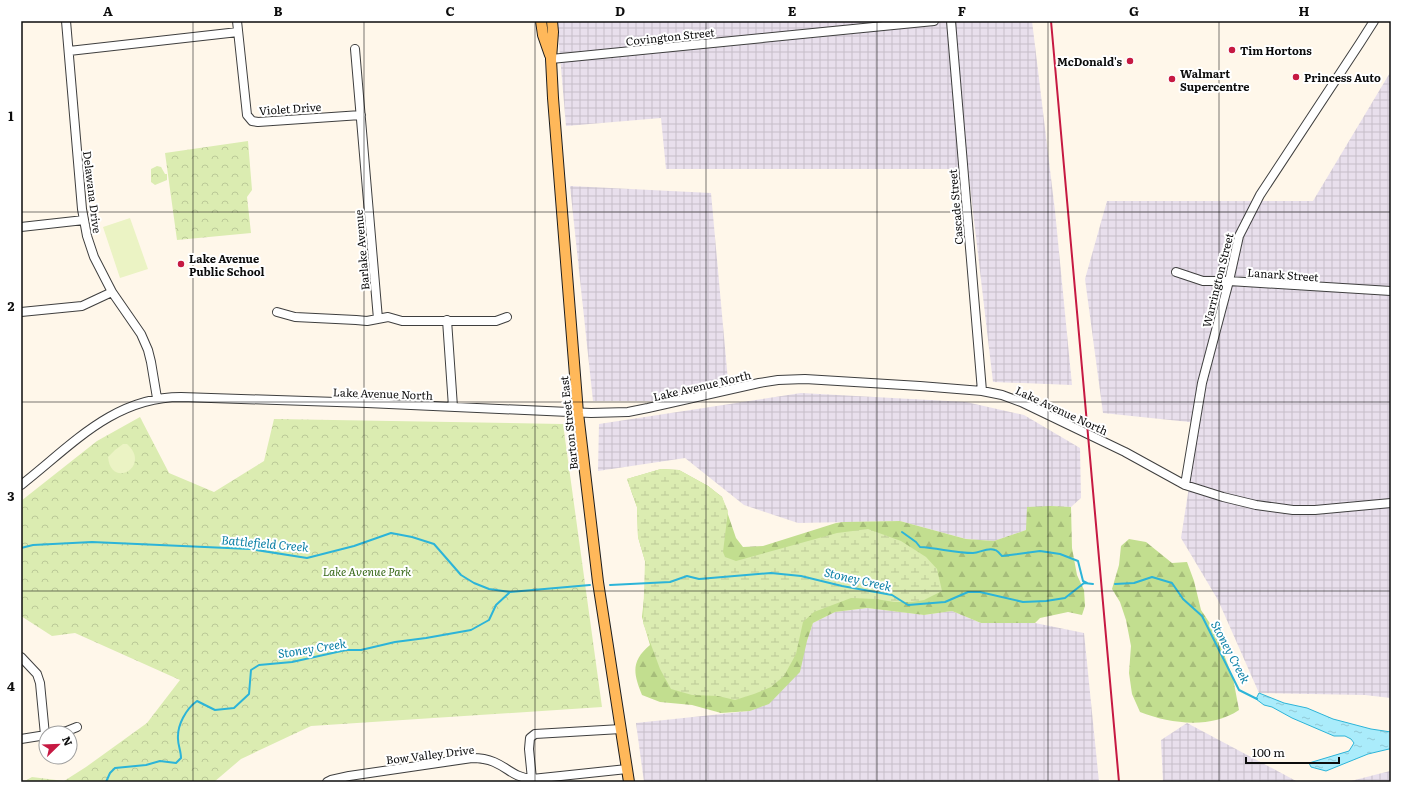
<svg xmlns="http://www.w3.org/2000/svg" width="1412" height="803" font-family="Literata,serif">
<defs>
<pattern id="industrial-grid" width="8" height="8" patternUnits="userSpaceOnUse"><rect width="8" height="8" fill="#e8dfec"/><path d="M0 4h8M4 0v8" fill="none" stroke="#c6bec9"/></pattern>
<pattern id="forest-firs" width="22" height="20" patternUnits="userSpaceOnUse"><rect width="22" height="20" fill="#c2de8f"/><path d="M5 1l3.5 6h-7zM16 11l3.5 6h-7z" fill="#a6bd7a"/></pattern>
<pattern id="wetland-marsh" width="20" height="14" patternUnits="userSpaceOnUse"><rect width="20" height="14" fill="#dbecb1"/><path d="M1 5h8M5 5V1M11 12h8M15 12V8" fill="none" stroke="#bbc997"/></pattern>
<pattern id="park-crowns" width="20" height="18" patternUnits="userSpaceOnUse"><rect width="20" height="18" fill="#dbecb1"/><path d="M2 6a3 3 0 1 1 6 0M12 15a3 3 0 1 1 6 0" fill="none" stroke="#bbc997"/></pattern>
<pattern id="water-ripples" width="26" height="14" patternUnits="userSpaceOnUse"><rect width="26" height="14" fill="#aaecfb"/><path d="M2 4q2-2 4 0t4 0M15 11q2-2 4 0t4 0" fill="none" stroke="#91c9d6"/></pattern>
</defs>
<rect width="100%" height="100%" fill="#fff7ea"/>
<!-- industrial -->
<path fill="url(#industrial-grid)" d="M557,21H1032L1055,211L1072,385L993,382L968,169H666L661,118L566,126Z
M1391,71V698L1365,695L1259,693L1218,600L1181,538L1199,423L1103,413L1085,279L1107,201H1313Z
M570,186L711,193L728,381L658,401H593Z
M801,393L966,402L1024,415L1080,448L1081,498L1071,507L1051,506L1026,530L994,541L966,539L900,521L798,523L744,505L685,458L598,471L599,424Z
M867,608L924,615L952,611L981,623H1035L1084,633L1099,782H644L636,723L750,711L807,641L813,623L835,612Z
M1187,723L1298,782H1163L1161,740Z
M1390,771L1391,782H1347Z"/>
<!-- forest -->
<path fill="url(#forest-firs)" d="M661,469L679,470L708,486L722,497L736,538L743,547L763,546L836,523L843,522L900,521L966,539L994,541L1026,530L1027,507L1051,506L1071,507L1072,548L1077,575L1084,590L1085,606L1082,615L1068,612L1040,618L1035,623H981L952,611L924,615L867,608L835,612L813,623L807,641L800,672L769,704L750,711L721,713L692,705L660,702L642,695C633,673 631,661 650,645L642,617L646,580L645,561L638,537L637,507L627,479Z
M1129,539L1146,542L1172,563L1187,562L1194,581L1201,610L1215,631L1233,678L1239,710C1211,729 1171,724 1140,712L1132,694L1129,673L1131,646L1126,620L1120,602L1112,589L1119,565L1121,546Z"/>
<!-- wetland -->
<path fill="url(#wetland-marsh)" d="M661,469L679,470L708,486L722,497L728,511L723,552L725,557L736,561L837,533L868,529L901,541L926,557L937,569L942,591L924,600L912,602H894L876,599L851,598L814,612L803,622L796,654L784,676L771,687L754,694L735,700L718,696L692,695L671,689L660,669L643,623L645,561L638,537L637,507L627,479Z"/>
<!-- park -->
<path fill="url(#park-crowns)" d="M248,141L252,190L247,197L251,233L177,240L165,153Z
M157,166L161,167L165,174H167V180L155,185L151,182V169Z
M140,417L169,473L214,492L264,461L274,419L563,424L602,707L311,726L241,759L214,782H23L32,777L64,781L86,767L147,723L180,680L75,633L52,636L21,616V501L97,441Z"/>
<!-- pitch -->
<path fill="#ebf3c4" d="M130,218L148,269L120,278L103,227Z
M123,444H127C152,466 111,490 108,457L115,450Z"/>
<!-- water -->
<path fill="url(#water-ripples)" stroke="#2cb4d8" d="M1259,693L1284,703L1307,708L1333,719L1371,729L1391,732V749H1389L1368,754L1326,771L1311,767L1309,763L1349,751L1354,743L1351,739L1345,736H1334L1292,718L1272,707L1264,705L1256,699Z"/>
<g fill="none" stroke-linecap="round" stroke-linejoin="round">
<!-- stream -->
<path stroke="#2cb4d8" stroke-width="2" d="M902,532L916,542L920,547C938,548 955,553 973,553C980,553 987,547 995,550C997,550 1000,554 1002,556L1040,551L1060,554L1078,561L1083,581L1087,583
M21,548L33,545L92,542L250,549L307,558L354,546L391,533L412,537L434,544L461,575L474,583L489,589L510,592L590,585
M1115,584L1134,583L1152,577L1172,583L1183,599L1202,616L1239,690L1257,699
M610,585L670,582L687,576L699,579L771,573L801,576L842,586L892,595L908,605L945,602L968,592H980L1023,602L1046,601L1065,598L1084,583L1093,584
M106,782L110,773L115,768L146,765L160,761L176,763L181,758C181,751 178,745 178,739C177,725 186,709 197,701L215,710L234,708L249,694L251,670L259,665L292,662L346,650H361L395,642L426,638L471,630L489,620L496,605L509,593"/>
<defs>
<path id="minor" d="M66,21L82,209L87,236L94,257L112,292L141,334L148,350L151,362L157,398
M237,21L247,115L252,121L258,122L361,115
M951,21L982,391
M355,49L378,319
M69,51L238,32
M551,59L934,21
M21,227L84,220
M1176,272L1203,281H1229L1391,291
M21,312L82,306L112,292
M277,312L295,317L356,320L367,321L388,317L402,321H496L507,317
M447,320L453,407
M21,485C71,446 113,397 181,397L367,403L591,413L628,412L648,408L759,383L778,380L805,379L920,386L982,391L1002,395L1021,402L1125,452L1185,485L1223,497L1256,505L1293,510H1315L1391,503
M1185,485L1202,383L1229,281L1239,236L1260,195L1360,43L1374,21
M21,657L37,674L40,683L45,735
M57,733L67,731L77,727
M21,739L46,735
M532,779L529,749L530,738L535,734L621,729
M327,782L331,780L349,776L472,758C480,758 487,759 494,762C510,769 513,777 532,779L627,769"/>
<path id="major" d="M541,21L543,35L550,55
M552,21L553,32L551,59L553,98L578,413L598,582L629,782"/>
</defs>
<!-- minor casing -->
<use href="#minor" stroke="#3f3f3f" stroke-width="10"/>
<!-- major casing -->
<use href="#major" stroke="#1d1d1d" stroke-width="12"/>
<!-- minor -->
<use href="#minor" stroke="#fff" stroke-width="8"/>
<!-- major -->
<use href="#major" stroke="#ffb85a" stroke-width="10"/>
<!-- rail -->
<path stroke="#c61942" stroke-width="2" d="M1051,21L1119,782"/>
</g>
<!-- grid -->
<path fill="none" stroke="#0c0c0c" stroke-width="1" stroke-opacity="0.55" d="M193,21V782M364,21V782M535,21V782M706,21V782M877,21V782M1048,21V782M1219,21V782M21,212H1391M21,402H1391M21,591H1391"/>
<!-- markers -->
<g fill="#c61942" stroke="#fff" stroke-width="1.5">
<circle cx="1232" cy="50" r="4"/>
<circle cx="1130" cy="61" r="4"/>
<circle cx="1296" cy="77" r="4"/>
<circle cx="1172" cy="79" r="4"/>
<circle cx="181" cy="264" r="4"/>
</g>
<g text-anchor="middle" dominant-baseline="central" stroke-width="4" stroke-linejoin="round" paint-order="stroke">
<!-- street labels -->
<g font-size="11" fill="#0c0c0c" stroke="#fff">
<text transform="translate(670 36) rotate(-6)">Covington Street</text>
<text transform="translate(290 108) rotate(-4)">Violet Drive</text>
<text transform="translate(93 192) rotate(83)">Delawana Drive</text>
<text transform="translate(955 207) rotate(-95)">Cascade Street</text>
<text transform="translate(361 250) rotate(-95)">Barlake Avenue</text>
<text transform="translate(1283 274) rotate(4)">Lanark Street</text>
<text transform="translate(1217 280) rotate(-76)">Warrington Street</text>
<text transform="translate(702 385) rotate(-13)">Lake Avenue North</text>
<text transform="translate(383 393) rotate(2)">Lake Avenue North</text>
<text transform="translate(1062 410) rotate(25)">Lake Avenue North</text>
<text transform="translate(568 423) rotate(-96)">Barton Street East</text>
<text transform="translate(430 754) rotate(-7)">Bow Valley Drive</text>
</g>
<!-- poi labels -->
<g font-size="11" font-weight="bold" fill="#0c0c0c" stroke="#fff" text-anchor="start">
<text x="1240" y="50">Tim Hortons</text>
<text x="1122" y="61" text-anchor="end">McDonald's</text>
<text x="1180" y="73">Walmart<tspan x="1180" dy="13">Supercentre</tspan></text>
<text x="1304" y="77">Princess Auto</text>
<text x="189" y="258">Lake Avenue<tspan x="189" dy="13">Public School</tspan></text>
</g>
<!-- park labels -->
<g font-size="11" font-style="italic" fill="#376818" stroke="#fff">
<text x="367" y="571">Lake Avenue Park</text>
</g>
<!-- water labels -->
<g font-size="12" font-style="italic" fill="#0c80a6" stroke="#fff">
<text transform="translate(265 543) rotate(5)">Battlefield Creek</text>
<text transform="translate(858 579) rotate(13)">Stoney Creek</text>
<text transform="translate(312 648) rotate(-9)">Stoney Creek</text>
<text transform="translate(1231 652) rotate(62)">Stoney Creek</text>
</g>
</g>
<!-- border -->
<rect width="1412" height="803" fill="none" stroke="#ffffff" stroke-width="44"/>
<!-- north arrow -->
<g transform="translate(58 745) rotate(67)"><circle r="19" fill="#ffffff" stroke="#9e9e9e"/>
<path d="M0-3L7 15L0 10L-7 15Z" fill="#c61942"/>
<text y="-6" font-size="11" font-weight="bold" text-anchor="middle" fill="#0c0c0c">N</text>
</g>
<!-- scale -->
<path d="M1246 757v6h93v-6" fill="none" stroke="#0c0c0c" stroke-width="2"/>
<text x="1252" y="757" font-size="12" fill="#0c0c0c" stroke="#ffffff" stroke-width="3" paint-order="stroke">100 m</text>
<rect x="22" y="22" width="1368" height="759" fill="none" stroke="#0c0c0c" stroke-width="1.5"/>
<g font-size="13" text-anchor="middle" font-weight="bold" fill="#0c0c0c">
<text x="108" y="16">A</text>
<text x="278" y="16">B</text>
<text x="450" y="16">C</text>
<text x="620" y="16">D</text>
<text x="792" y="16">E</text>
<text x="962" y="16">F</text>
<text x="1134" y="16">G</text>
<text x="1304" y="16">H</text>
<text x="11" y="121">1</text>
<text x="11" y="311">2</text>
<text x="11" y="501">3</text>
<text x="11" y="691">4</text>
</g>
</svg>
